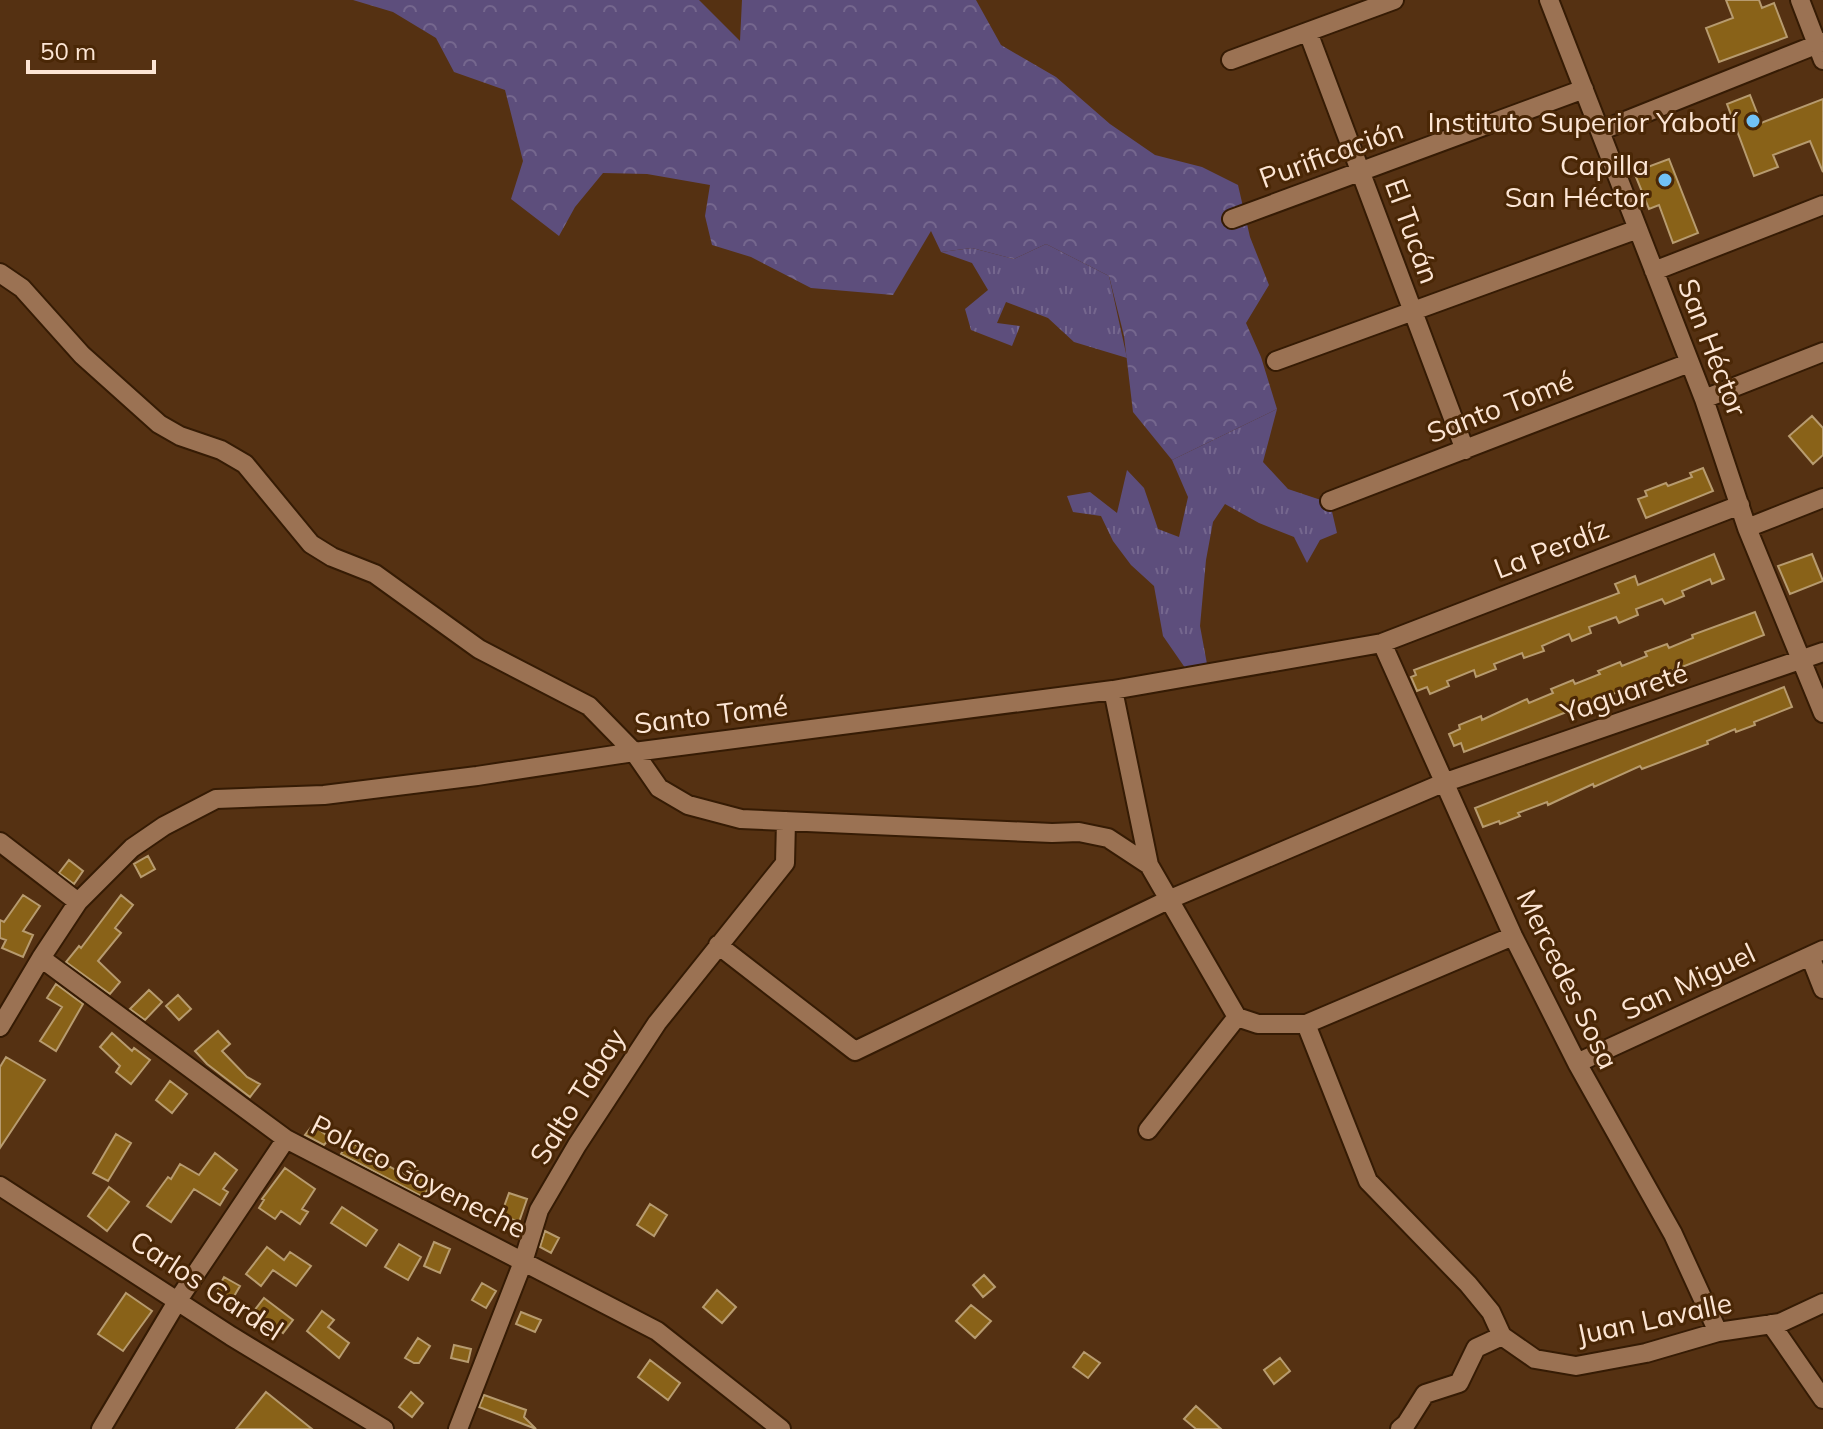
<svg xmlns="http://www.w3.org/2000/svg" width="1823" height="1429" font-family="Mulish,sans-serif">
<defs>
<pattern id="grass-tufts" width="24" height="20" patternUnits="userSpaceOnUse" patternTransform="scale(2)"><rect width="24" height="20" fill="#5d4e7c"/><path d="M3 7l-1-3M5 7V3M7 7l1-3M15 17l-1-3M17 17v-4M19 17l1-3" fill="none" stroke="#75678e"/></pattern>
<pattern id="forest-crowns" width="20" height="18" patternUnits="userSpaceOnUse" patternTransform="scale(2)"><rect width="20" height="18" fill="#5d4e7c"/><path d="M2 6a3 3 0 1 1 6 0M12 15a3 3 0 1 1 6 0" fill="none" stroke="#75678e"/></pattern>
</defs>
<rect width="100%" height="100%" fill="#553112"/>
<!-- grass -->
<path fill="url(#grass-tufts)" d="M1046,244L1109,276L1127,358L1074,342L1048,318L1006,302L997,323L1020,326L1012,346L971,330L965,309L988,290L972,263L941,252L972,248L1014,259Z
M1277,409L1263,462L1288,489L1330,503L1337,533L1320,540L1307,563L1294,537L1259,523L1225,504L1213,522L1206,560L1200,626L1207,664L1190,675L1163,636L1154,586L1131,565L1113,541L1101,516L1073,512L1067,496L1090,492L1117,513L1127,470L1144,488L1158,529L1179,537L1188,497L1172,460Z"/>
<!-- forest -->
<path fill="url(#forest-crowns)" d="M353,0H699L740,41L742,0H976L1001,45L1056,77L1110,124L1155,155L1202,167L1238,185L1250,237L1269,285L1246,323L1261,357L1277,409L1172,460L1133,412L1124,336L1109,276L1046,244L1014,259L972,248L941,252L931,231L893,295L811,288L751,257L712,245L705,216L710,185L647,174L603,173L575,207L559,236L511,199L523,161L505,90L454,72L436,38L393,12Z"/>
<!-- building -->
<path fill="#896218" stroke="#b79b6f" stroke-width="2" d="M1726,0H1759L1762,8L1774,3L1787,37L1719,62L1706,28L1733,18Z
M1750,95L1761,123L1823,99V172L1810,141L1773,155L1778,167L1754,176L1727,104Z
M1669,159L1698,233L1673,243L1659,205L1649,209L1634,172Z
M1812,416L1823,428V455L1813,464L1789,436Z
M1703,468L1713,491L1646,518L1638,499L1647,496L1645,491L1666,483L1668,486L1692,477L1690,473Z
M1714,554L1724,579L1712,584L1710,579L1682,591L1684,596L1665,604L1662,599L1636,609L1638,615L1619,623L1616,617L1589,627L1591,633L1572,641L1569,634L1542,646L1544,651L1524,658L1522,653L1494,664L1496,669L1476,677L1474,670L1447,681L1449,686L1430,694L1427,687L1417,691L1411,677L1416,675L1414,670L1619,593L1615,584L1635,576L1638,585Z
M1812,554L1823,581L1790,594L1778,566Z
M1755,612L1764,635L1464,752L1461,743L1454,746L1449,734L1460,729L1459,725L1481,716L1482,720L1527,699L1529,703L1553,693L1551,689L1573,680L1575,684L1600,674L1598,671L1620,662L1622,666L1647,656L1645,652L1667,644L1669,648L1693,638L1692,635Z
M1784,687L1792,707L1754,722L1755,725L1736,732L1735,729L1707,741L1708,744L1642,769L1640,766L1594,787L1593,784L1548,805L1547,802L1518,813L1520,816L1500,824L1499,821L1483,827L1475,808Z
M148,856L155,869L141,877L134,864Z
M69,860L83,871L74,884L59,873Z
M23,895L40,906L23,931L33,935L23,957L2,948L6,940L0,938V920L4,922Z
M121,895L133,905L115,928L121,933L98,961L120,982L110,994L66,962L79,946L81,948Z
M56,984L83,1004L56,1051L40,1041L62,1007L47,998Z
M149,990L162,1002L145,1020L130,1009Z
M178,995L191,1009L179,1020L166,1006Z
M218,1031L230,1044L222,1051L247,1077L260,1084L250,1097L207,1064L195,1051Z
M112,1033L132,1051L134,1048L150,1060L131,1084L116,1072L120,1066L100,1047Z
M6,1057L45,1080L0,1148V1067Z
M170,1081L187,1094L172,1113L156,1100Z
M313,1125L330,1138L324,1145L305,1135Z
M116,1134L131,1143L108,1181L93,1173Z
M350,1141L377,1160L405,1175L410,1166L433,1181L423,1197L341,1154Z
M215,1153L237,1170L223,1189L228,1192L220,1205L194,1189L171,1222L147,1206L168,1177L171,1179L180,1164L199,1175Z
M285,1168L315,1189L302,1209L308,1212L300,1224L281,1211L275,1219L259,1208L264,1200L262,1199Z
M109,1187L129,1202L107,1231L88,1216Z
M509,1193L527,1199L519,1222L501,1215Z
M650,1204L667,1215L654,1236L637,1225Z
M342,1207L377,1230L366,1246L331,1223Z
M545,1231L559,1238L551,1253L540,1247Z
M434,1242L450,1249L440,1273L424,1266Z
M399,1244L421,1257L408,1280L385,1267Z
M267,1247L284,1260L290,1252L311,1266L296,1286L273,1270L261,1286L246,1274Z
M984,1275L995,1287L983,1297L973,1285Z
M224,1277L240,1286L230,1303L215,1294Z
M482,1283L496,1291L486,1308L472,1300Z
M717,1290L736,1307L722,1323L703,1307Z
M126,1293L152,1311L123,1351L98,1334Z
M264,1298L293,1320L283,1333L254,1311Z
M971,1305L991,1321L975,1338L956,1321Z
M322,1311L334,1320L328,1327L349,1343L339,1358L307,1331Z
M521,1312L541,1320L535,1332L516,1324Z
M418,1338L430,1346L419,1363H414L405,1358Z
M454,1345L471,1349L468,1362L451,1358Z
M1084,1352L1100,1363L1088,1378L1073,1367Z
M1280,1358L1290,1371L1274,1384L1264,1370Z
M650,1360L680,1383L668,1400L638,1377Z
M266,1392L312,1429H236Z
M411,1392L423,1403L412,1417L399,1407Z
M484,1395L526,1410L524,1417L536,1429L479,1407Z
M1196,1406L1221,1429H1196L1184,1419Z"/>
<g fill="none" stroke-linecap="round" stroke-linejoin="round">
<defs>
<path id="minor" d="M1549,0L1704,399L1747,528L1823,713
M1800,0L1823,60
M1308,32L1465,450
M1231,60L1394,0
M1600,131L1823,42
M1232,219L1584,89
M1654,271L1823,205
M0,273L22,288L82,355L159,424L180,436L221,450L245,464L311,544L332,557L375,574L479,649L589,706L634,752L659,788L688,805L741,819L1052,833L1079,832L1108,838L1149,865L1237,1017L1258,1024H1306L1513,936
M1276,361L1638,229
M1704,399L1823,352
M1330,501L1689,363
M1747,528L1823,498
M1382,643L1513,936L1577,1063L1673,1234L1718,1332
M1113,690L1149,865
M0,842L78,902
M718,945L855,1051L1168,900L1443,783L1823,652
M1810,956L1823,989
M41,958L286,1139L657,1331L781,1429
M1306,1024L1368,1181L1468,1284L1491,1312L1502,1336
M0,1027L41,958L78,902L132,848L164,826L216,799L324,795L477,776L634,752L1113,690L1382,643L1740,505
M1577,1063L1823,950
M1148,1130L1237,1017
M0,1186L231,1336L384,1429
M1771,1324L1823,1399
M101,1429L178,1300L286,1139
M458,1429L523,1262L539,1210L577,1145L657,1023L785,863L786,821
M1400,1429L1406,1424L1425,1394L1459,1383L1476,1348L1502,1336L1535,1359L1576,1366L1646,1353L1718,1332L1780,1323L1823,1303"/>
</defs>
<!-- minor casing -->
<use href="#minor" stroke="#351b04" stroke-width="22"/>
<!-- minor -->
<use href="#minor" stroke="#9b7253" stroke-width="18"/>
</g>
<!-- markers -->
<g fill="#71c1f5" stroke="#4a2706" stroke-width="3">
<circle cx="1753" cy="121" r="8"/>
<circle cx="1665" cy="180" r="8"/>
</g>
<g text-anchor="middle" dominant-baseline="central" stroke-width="6" stroke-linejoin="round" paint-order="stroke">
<!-- poi labels -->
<g font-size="28" fill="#fce5d4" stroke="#4a2706" text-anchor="end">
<text x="1737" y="121">Instituto Superior Yabotí</text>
<text x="1649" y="164">Capilla<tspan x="1649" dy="32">San Héctor</tspan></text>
</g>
<!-- street labels -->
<g font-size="28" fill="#fce5d4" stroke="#4a2706">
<text transform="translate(1331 153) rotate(-20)">Purificación</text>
<text transform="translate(1413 231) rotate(70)">El Tucán</text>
<text transform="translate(1713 347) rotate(69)">San Héctor</text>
<text transform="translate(1500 406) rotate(-21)">Santo Tomé</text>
<text transform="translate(1551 548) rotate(-21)">La Perdíz</text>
<text transform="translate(1624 692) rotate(-19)">Yaguareté</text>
<text transform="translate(711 714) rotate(-7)">Santo Tomé</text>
<text transform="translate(1568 979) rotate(64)">Mercedes Sosa</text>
<text transform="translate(1688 981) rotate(-25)">San Miguel</text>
<text transform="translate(577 1096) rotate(-58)">Salto Tabay</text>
<text transform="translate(419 1176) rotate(27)">Polaco Goyeneche</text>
<text transform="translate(207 1285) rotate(33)">Carlos Gardel</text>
<text transform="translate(1654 1318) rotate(-12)">Juan Lavalle</text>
</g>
</g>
<!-- scale -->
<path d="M28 60v12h126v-12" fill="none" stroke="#fce5d4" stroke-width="4"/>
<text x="40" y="60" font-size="24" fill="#fce5d4" stroke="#4a2706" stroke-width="6" paint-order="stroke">50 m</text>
</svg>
